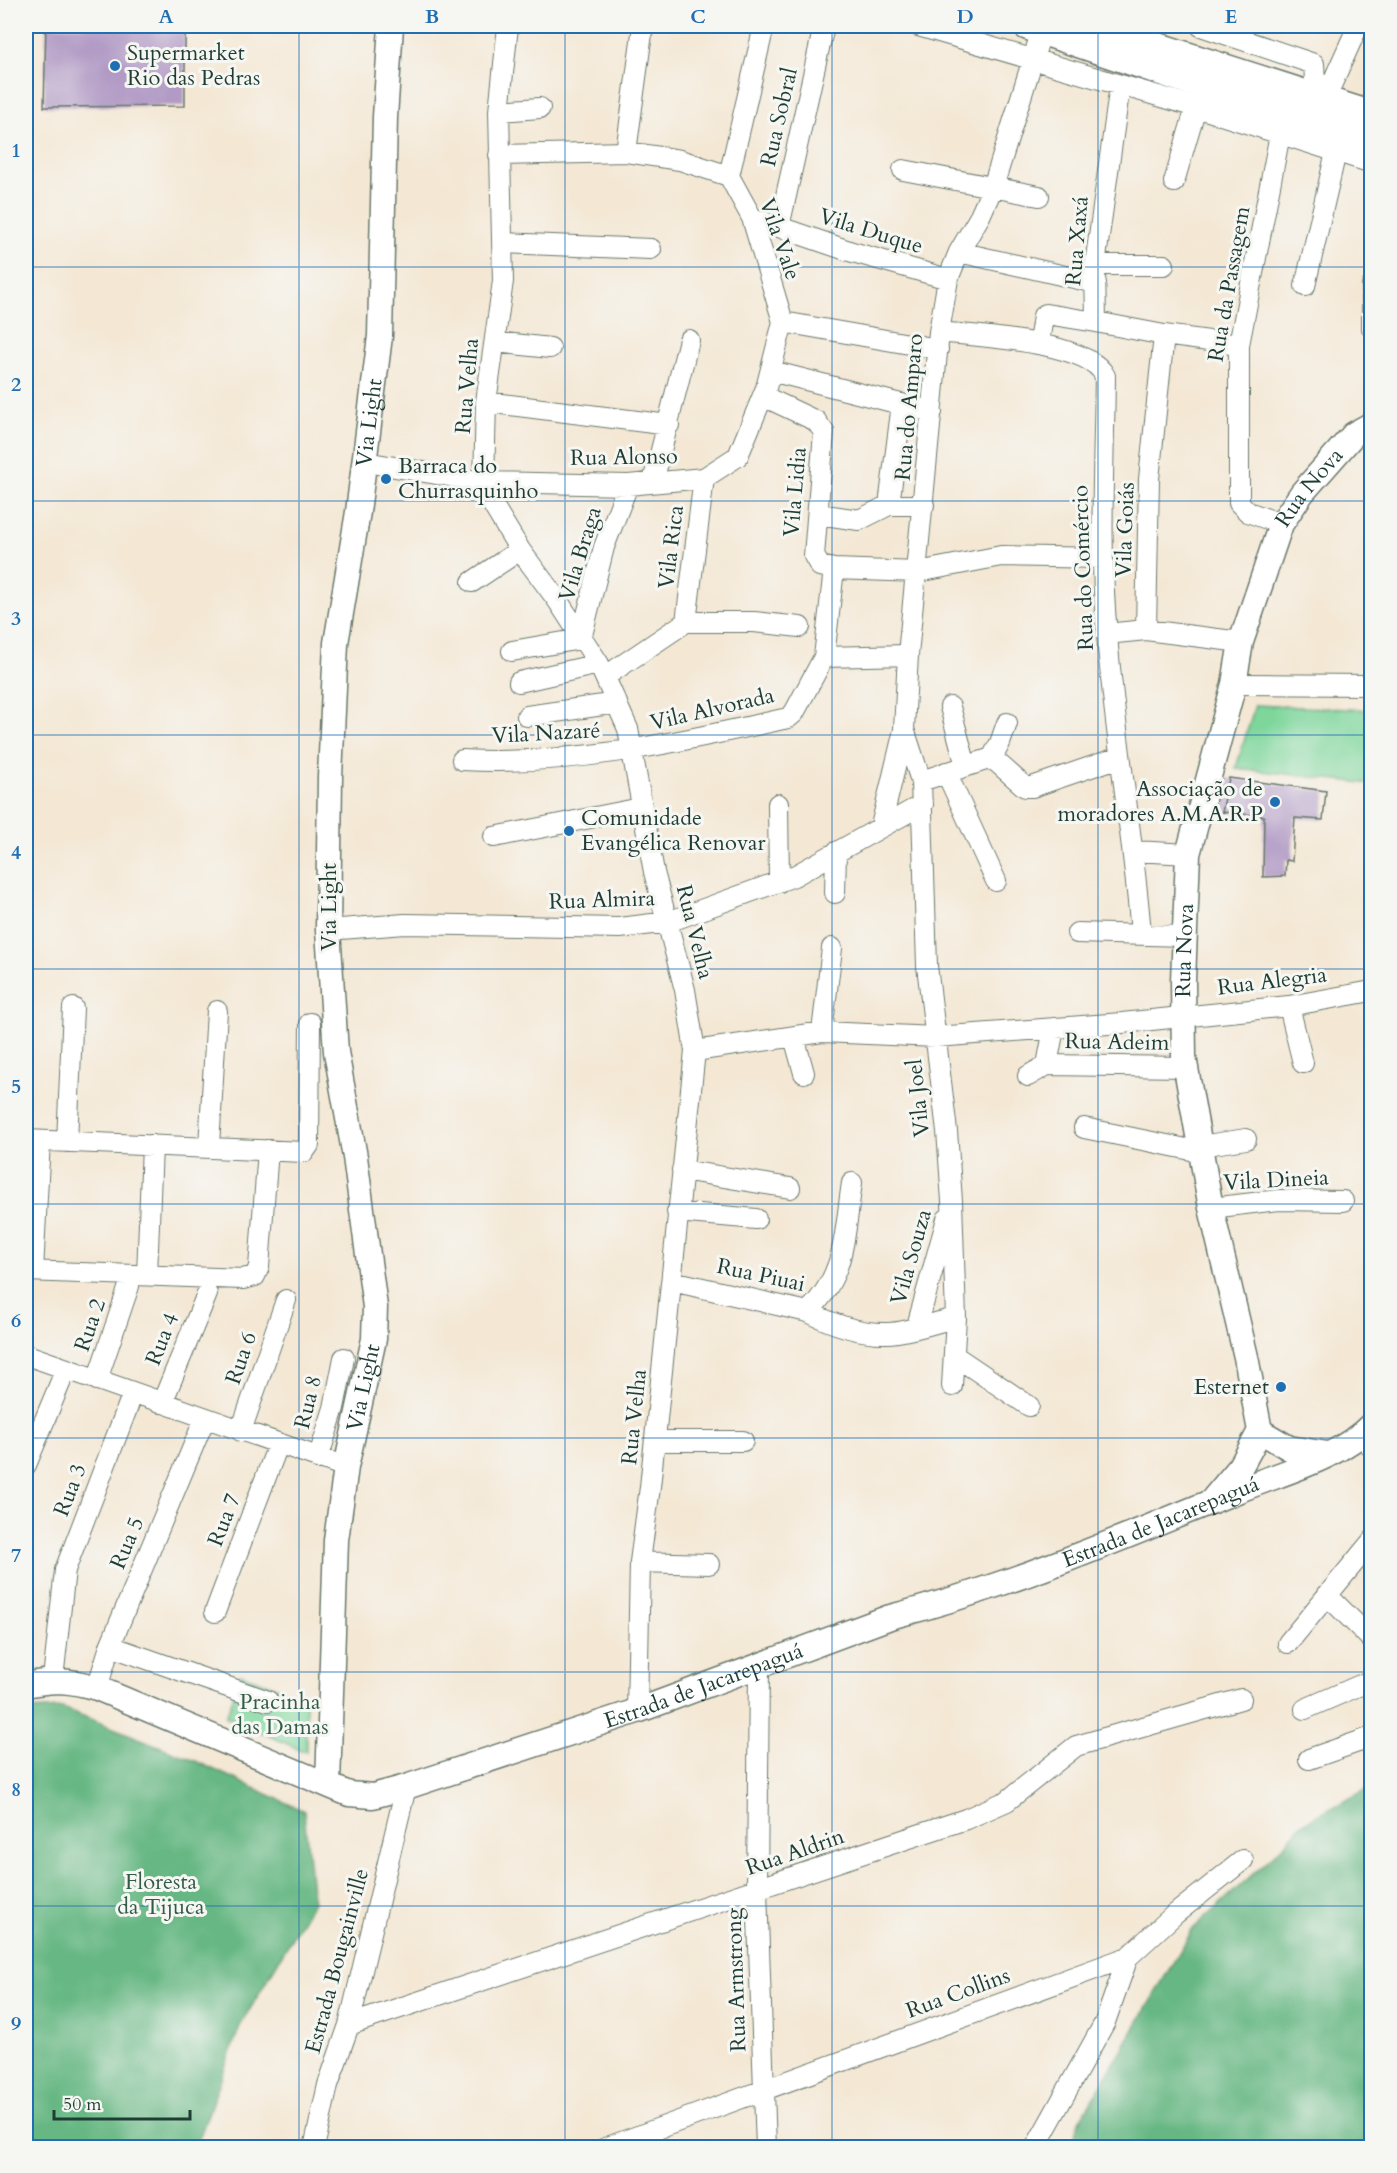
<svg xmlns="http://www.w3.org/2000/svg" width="1397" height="2173" font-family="Cardo,serif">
<rect width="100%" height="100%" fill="#f6f6f2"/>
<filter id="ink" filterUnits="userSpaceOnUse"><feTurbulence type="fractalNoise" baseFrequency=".0167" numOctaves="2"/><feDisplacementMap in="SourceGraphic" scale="12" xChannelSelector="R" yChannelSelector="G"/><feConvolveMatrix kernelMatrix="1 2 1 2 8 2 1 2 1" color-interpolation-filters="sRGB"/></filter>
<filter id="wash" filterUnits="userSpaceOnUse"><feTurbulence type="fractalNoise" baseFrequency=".008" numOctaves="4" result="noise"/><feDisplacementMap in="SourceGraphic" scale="24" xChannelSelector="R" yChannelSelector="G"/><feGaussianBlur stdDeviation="1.35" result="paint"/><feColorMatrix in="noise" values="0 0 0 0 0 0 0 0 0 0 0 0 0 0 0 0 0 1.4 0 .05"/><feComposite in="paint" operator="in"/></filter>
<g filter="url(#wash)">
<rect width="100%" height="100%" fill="#f4e8d5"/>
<!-- green -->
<path fill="#7ed69b" stroke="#4e8a68" stroke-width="1.5" d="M1255,705L1371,710V784L1236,768Z
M241,1674L306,1699V1752L226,1717Z"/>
<!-- forest -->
<path fill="#66b783" stroke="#427a5c" stroke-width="1.5" d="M63,1708L191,1759L304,1811L313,1902L240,2026L196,2147H52L26,2134V1710Z
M1371,1787V2147H1071L1078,2124L1193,1929L1277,1852L1303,1823Z"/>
<g id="blocks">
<!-- building -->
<path fill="#b19ac5" d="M46,26H185V106L44,107Z
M1229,778L1326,791L1323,820L1295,818L1292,861L1286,860L1285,876L1263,877L1264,816L1222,812Z"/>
</g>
</g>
<g filter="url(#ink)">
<use href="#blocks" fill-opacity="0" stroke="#6a796c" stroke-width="1.5"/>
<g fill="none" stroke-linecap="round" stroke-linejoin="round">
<defs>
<path id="minor" d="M508,26L499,111L503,281L486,402L484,482L494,507L520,550L558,601L599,664L628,729L654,872L685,990L695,1051L650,1487L640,1562L637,1711
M918,26L1196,107L1372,163
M1201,26L1314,64L1316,96
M1325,99L1358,26
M499,111L540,108
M1280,134L1239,345V503L1248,512L1281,524
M626,152L643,26
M499,155L626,152L680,160L729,176L752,218L783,322
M903,170L1039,196
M729,176L764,26
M1174,182L1196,107
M752,218L779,227L824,26
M779,227L849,251L948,279
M502,243L651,249
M959,252L1096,283
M1095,265H1164
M1305,286L1336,152
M1372,286V328
M783,322L938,349
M1096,322L1164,335L1239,345
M939,332C975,336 1089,341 1105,376C1104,462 1099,549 1107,635C1115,736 1133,834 1141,934
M1164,335L1149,479L1146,630L1241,642
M495,342L550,348
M1039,343L1043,316L1046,314L1096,322L1095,265L1120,85
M771,371L932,412
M763,396L816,421L824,432L814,556L820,566L834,569L918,572L1001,556L1103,558
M486,402L669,425
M365,462L484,482L628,485L704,478L738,456L766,388L783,322
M653,482L689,340
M889,505H924
M818,514L859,520L889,505L902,404
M472,582L520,550
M686,622L704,478
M1106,634L1146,630
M512,651L581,639L604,547L628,485
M824,657L908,655
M606,676L686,622H754L800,627
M519,682L599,664
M1234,684L1372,685
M950,707L966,766
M527,716L617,703
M992,758L1000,743L1007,723
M462,760C576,766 678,742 788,718L794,713L824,657L834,569
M946,772L996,881
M921,781L992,758L1025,787H1032L1120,757
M778,804L779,882
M881,826L904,730
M494,837L641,808
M1135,851L1188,854
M835,893L836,852
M328,930L405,924L620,928L668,922L794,876L923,804
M1077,933L1184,936
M1289,1006L1303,1063
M822,1032L832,948
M794,1037L804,1073
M695,1051L822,1032L936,1037L1122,1023L1289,1006L1366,992
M1047,1065L1054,1028
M1028,1076L1047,1065L1185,1067
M1084,1128L1201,1152
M26,1140L304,1152L309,1145L310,1023
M67,1142L73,1008
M209,1146L217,1011
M1200,1146L1246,1139
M682,1170L790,1188
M1211,1208L1279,1200L1343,1201
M677,1212L756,1219
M26,1271L243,1279L255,1276L259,1267L268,1150
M33,1271L40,1141
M147,1275L152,1145
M672,1281L808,1312C847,1273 844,1234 852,1183
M808,1312C832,1324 861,1334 888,1333C909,1332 935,1322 956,1318
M917,1326L947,1219
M27,1355L346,1467
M955,1356L1029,1406
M97,1380L129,1286
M952,1386L956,1318L952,1201L947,1131L927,966L921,781L904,729L908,655L939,332L948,279L959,252L980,216L993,187L1042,30
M162,1403L207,1294
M241,1431L286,1300
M1361,1435L1372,1447
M655,1441H743
M318,1459L334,1408L344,1358
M26,1465L66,1369
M640,1562L709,1564
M1327,1595L1372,1640
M215,1612L278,1445
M1288,1643L1372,1541
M110,1646L268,1701
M759,1667L757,1890L766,2148
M53,1679L65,1570L133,1393
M97,1688L110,1646L205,1418
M1305,1709L1372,1680
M1309,1759L1372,1737
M349,2025L966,1819L1007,1801L1076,1746L1241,1699
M314,2148L328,2085L349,2025L406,1787
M605,2148L1128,1957L1174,1915L1243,1860
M1035,2148L1105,2022L1128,1957"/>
<g id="tertiary">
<path d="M1260,1431L1289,1448L1328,1454"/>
<path id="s1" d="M1214,1498L1241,1466L1260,1431L1246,1357L1211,1208L1184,1057L1183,981L1188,854L1234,684L1241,642L1281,524L1302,493L1354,434L1372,424"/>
<path id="s2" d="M26,1685C52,1679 71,1680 97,1688L349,1794L373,1796L406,1787L637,1711L890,1617C1011,1586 1127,1536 1242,1489C1286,1471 1338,1459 1372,1424"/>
<path id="s3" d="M328,1784L336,1540L346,1467L374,1339L375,1307L355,1157L336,1052L328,930L330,777L336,643L358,512L380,336L385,117L391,26"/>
</g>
<path id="secondary" d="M1027,26L1372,143
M1094,26L1372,115"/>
</defs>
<!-- minor casing -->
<use href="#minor" stroke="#6a796c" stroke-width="22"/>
<!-- tertiary casing -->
<use href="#tertiary" stroke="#6a796c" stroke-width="27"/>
<!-- secondary casing -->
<use href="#secondary" stroke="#6a796c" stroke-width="30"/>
<!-- minor -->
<use href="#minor" stroke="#fff" stroke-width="20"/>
<!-- tertiary -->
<use href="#tertiary" stroke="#fff" stroke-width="24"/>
<!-- secondary -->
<use href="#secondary" stroke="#fff" stroke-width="27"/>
</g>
</g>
<!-- grid -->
<path fill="none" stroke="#1f6fb2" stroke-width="1.5" stroke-opacity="0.55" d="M299,26V2148M565,26V2148M832,26V2148M1098,26V2148M26,267H1372M26,501H1372M26,735H1372M26,969H1372M26,1204H1372M26,1438H1372M26,1672H1372M26,1906H1372"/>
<!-- markers -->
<g fill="#1f6fb2" stroke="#f6f6f2" stroke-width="2">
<circle cx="115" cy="66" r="6"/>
<circle cx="386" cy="479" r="6"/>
<circle cx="1275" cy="802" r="6"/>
<circle cx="569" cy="831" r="6"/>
<circle cx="1281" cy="1387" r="6"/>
</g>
<g text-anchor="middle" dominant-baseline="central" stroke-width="6" stroke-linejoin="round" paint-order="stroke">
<!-- poi labels -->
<g font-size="22" fill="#1f3d34" stroke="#f6f6f2" text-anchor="start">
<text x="127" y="53">Supermarket<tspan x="127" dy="25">Rio das Pedras</tspan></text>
<text x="398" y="466">Barraca do<tspan x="398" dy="25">Churrasquinho</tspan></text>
<text x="1263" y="789" text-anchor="end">Associação de<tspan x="1263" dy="25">moradores A.M.A.R.P</tspan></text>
<text x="581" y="818">Comunidade<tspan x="581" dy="25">Evangélica Renovar</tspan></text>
<text x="1269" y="1387" text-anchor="end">Esternet</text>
</g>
<!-- street labels -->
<g font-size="22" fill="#1f3d34" stroke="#f6f6f2">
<text transform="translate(779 117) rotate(-77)">Rua Sobral</text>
<text transform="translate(871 231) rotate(17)">Vila Duque</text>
<text transform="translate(780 239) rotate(71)">Vila Vale</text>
<text transform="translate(1077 241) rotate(-85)">Rua Xaxá</text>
<text transform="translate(1229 284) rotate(-80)">Rua da Passagem</text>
<text transform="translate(467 386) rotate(-85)">Rua Velha</text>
<text transform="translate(909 407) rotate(-85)">Rua do Amparo</text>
<text stroke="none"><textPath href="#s3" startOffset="1371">Via Light</textPath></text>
<text transform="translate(624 457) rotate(-1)">Rua Alonso</text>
<text stroke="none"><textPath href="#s1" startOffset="1056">Rua Nova</textPath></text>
<text transform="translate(795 492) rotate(-85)">Vila Lidia</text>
<text transform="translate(1125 530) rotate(-88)">Vila Goiás</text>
<text transform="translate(671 547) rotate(-83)">Vila Rica</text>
<text transform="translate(580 554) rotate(-73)">Vila Braga</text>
<text transform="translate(1083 568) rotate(-92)">Rua do Comércio</text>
<text transform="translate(712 709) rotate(-13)">Vila Alvorada</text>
<text transform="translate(546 733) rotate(-3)">Vila Nazaré</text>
<text transform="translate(602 900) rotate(-2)">Rua Almira</text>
<text transform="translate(329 907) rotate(-90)">Via Light</text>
<text transform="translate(695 932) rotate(76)">Rua Velha</text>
<text stroke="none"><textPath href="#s1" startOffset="570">Rua Nova</textPath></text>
<text transform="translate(1272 981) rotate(-7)">Rua Alegria</text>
<text transform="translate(1117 1042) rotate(1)">Rua Adeim</text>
<text transform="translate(918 1098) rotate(-96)">Vila Joel</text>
<text transform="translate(1276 1180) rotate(-3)">Vila Dineia</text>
<text transform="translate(911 1257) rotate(-74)">Vila Souza</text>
<text transform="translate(761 1275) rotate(12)">Rua Piuai</text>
<text transform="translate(90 1325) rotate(-71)">Rua 2</text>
<text transform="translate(162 1339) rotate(-68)">Rua 4</text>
<text transform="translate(241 1358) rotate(-71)">Rua 6</text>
<text stroke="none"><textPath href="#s3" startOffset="399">Via Light</textPath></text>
<text transform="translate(308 1402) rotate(-76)">Rua 8</text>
<text transform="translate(634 1417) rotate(-84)">Rua Velha</text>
<text transform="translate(70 1490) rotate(-69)">Rua 3</text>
<text transform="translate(224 1520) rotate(-69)">Rua 7</text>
<text stroke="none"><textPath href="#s2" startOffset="1204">Estrada de Jacarepaguá</textPath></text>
<text transform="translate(127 1543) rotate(-67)">Rua 5</text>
<text stroke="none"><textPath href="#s2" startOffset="718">Estrada de Jacarepaguá</textPath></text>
<text transform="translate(795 1852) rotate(-19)">Rua Aldrin</text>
<text transform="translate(337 1961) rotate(-75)">Estrada Bougainville</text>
<text transform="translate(736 1980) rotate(-92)">Rua Armstrong</text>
<text transform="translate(958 1993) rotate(-20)">Rua Collins</text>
</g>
<!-- park labels -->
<g font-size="22" fill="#325c49" stroke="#f6f6f2">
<text x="280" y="1702">Pracinha<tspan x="280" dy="25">das Damas</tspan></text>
<text x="161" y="1882">Floresta<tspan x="161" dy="25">da Tijuca</tspan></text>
</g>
</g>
<!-- margin -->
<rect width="1397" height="2173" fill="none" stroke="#f6f6f2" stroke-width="66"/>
<!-- scale -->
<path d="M54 2110v9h136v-9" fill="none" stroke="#1f3d34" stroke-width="3"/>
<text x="63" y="2110" font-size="18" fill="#1f3d34" stroke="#f6f6f2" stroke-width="4.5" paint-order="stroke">50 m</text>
<rect x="33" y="33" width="1331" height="2107" fill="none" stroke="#1f6fb2" stroke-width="2"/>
<g font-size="20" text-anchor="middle" font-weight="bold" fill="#1f6fb2">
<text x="166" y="23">A</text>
<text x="432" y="23">B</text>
<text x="698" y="23">C</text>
<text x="965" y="23">D</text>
<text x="1231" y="23">E</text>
<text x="16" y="157">1</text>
<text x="16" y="391">2</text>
<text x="16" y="625">3</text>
<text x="16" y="859">4</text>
<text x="16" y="1093">5</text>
<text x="16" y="1327">6</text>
<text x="16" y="1562">7</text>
<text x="16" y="1796">8</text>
<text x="16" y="2030">9</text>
</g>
</svg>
